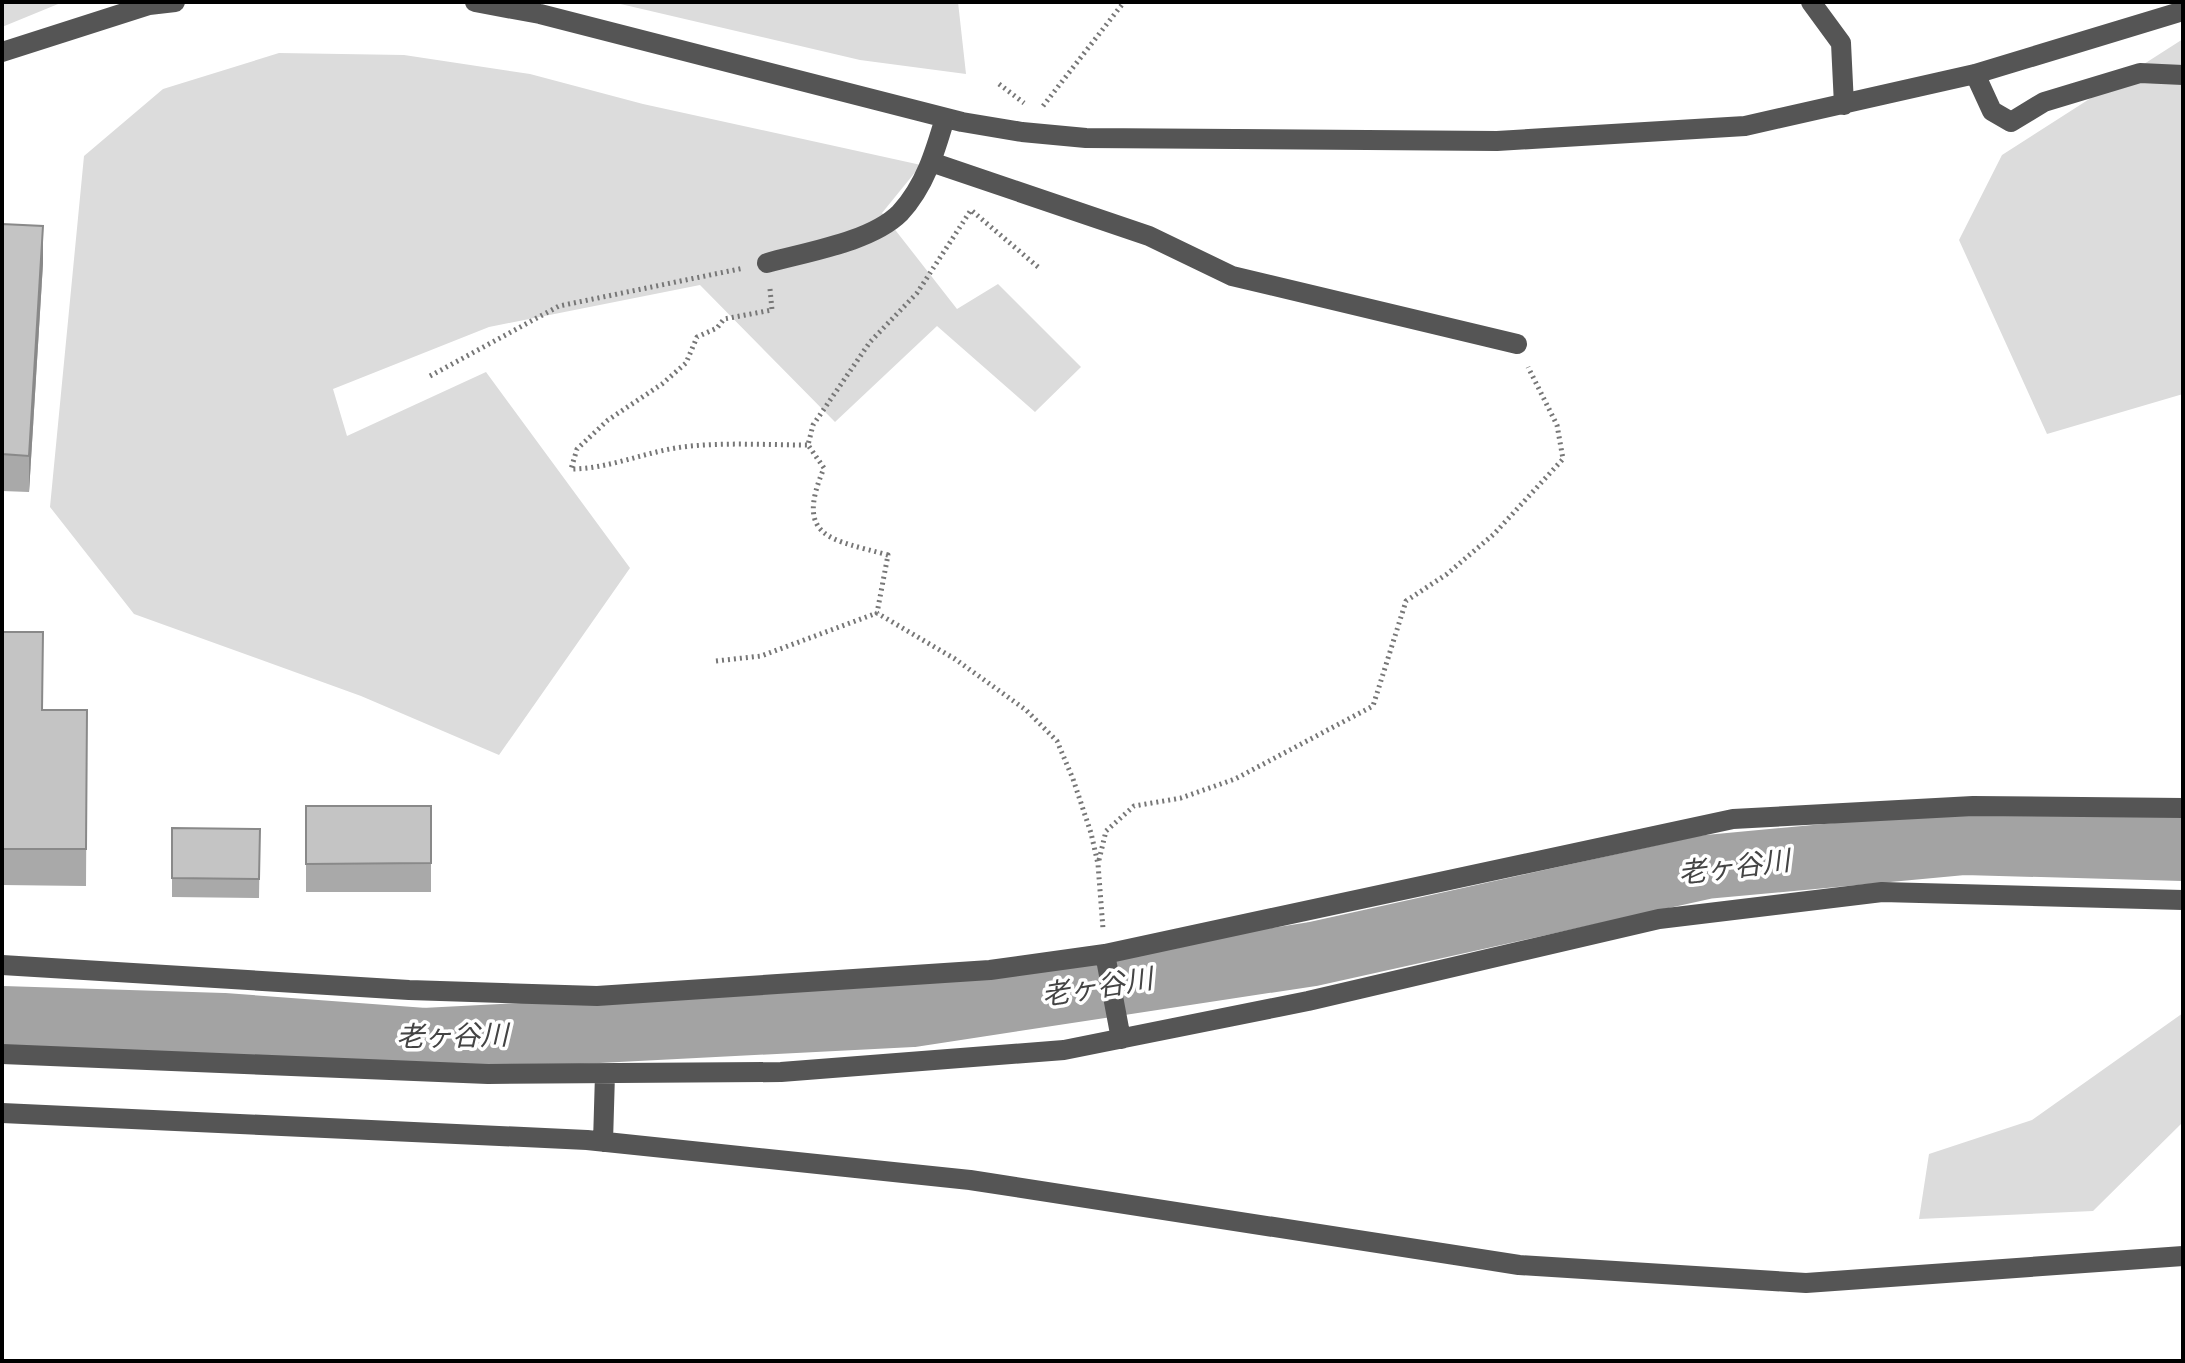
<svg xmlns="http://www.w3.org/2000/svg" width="2185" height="1363" font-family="'Work Sans','Noto Sans JP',sans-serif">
<rect width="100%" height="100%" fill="#fff"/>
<!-- green -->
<path fill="#dcdcdc" d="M2,2H63L2,27Z
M612,2H958L966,74L860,60Z
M2183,39V394L2047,434L1959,240L2002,155Z
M279,53L404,55L530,74L643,104L921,165L882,213L957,309L998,284L1081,367L1035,412L937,326L835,422L700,285L489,327L333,389L347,436L486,372L630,568L499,755L361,696L134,614L50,507L84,156L163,89Z
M2183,1013V1122L2093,1211L1919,1219L1929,1154L2032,1120Z"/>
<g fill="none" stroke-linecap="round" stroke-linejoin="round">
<!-- river -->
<path stroke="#a3a3a3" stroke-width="64" d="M2,1018L223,1025L424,1040L912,1015L1313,954L1706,867L1965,843L2183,849"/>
<!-- path -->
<path stroke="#777" stroke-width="5" stroke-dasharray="2 4" stroke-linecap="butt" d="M999,84L1024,103
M1043,106L1124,2
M1038,267L971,210L917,293L870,342L813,425L808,445L824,468C794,539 831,539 888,555L877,613L955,659L1026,710L1057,741L1073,779L1091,833L1098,864L1103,929
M770,289L772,310L724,319L717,328L697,337L686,363L662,384L608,420L577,449L571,469C608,469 645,452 682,447C723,442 766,445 808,445
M430,376L559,306L744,268
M716,661L761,656L877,613
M1099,860L1106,831L1134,806L1181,798L1235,779L1373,706L1406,601L1447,574L1494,534L1563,459L1557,425L1528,367"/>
<!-- minor -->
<path stroke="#555" stroke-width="20" d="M475,2L540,14L962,122L1022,132L1086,138L1497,141L1745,126L1975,74L2183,11
M1811,2L1841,43L1844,105
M2,52L149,5L175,2
M1975,74L1992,111L2011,122L2044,102L2140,73L2183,75
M931,162L1149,236L1232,276L1517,344
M767,263C806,252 871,242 900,213C925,186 935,152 945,118
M1105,954L1121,1039
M2,965L409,990L597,996L990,970L1105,954L1733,819L1973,806L2183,808
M2,1054L488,1074L781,1072L1064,1050L1308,1001L1659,919L1882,892L2183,900
M2,1113L587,1140L970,1180L1519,1265L1806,1283L2183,1256
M603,1142L605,1074"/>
</g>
<!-- wall -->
<path fill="#a9a9a9" d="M2,224L43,263L29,492L2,491Z
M2,632L42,710H87L86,886L2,885Z
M306,806H431V892H306Z
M172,828L260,829L259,898L172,897Z"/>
<!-- shaded-wall -->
<path fill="#898989" d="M43,226V263L29,492V456Z"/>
<!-- building -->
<path fill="#c4c4c4" stroke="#898989" stroke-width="2" d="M2,224L43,226L29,456L2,454Z
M2,632H43L42,710H87L86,849H2Z
M306,806H431V863L306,864Z
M172,828L260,829L259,879L172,878Z"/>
<g text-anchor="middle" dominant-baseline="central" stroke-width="7" stroke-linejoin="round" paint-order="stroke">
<!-- water labels -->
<g font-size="28" font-style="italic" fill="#444" stroke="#fff">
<text transform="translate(1734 867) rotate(-7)">老ヶ谷川</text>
<text transform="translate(1097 987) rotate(-9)">老ヶ谷川</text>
<text transform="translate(452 1036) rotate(-1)">老ヶ谷川</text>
</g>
</g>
<!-- border -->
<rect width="2185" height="1363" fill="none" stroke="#000000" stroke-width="8"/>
</svg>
